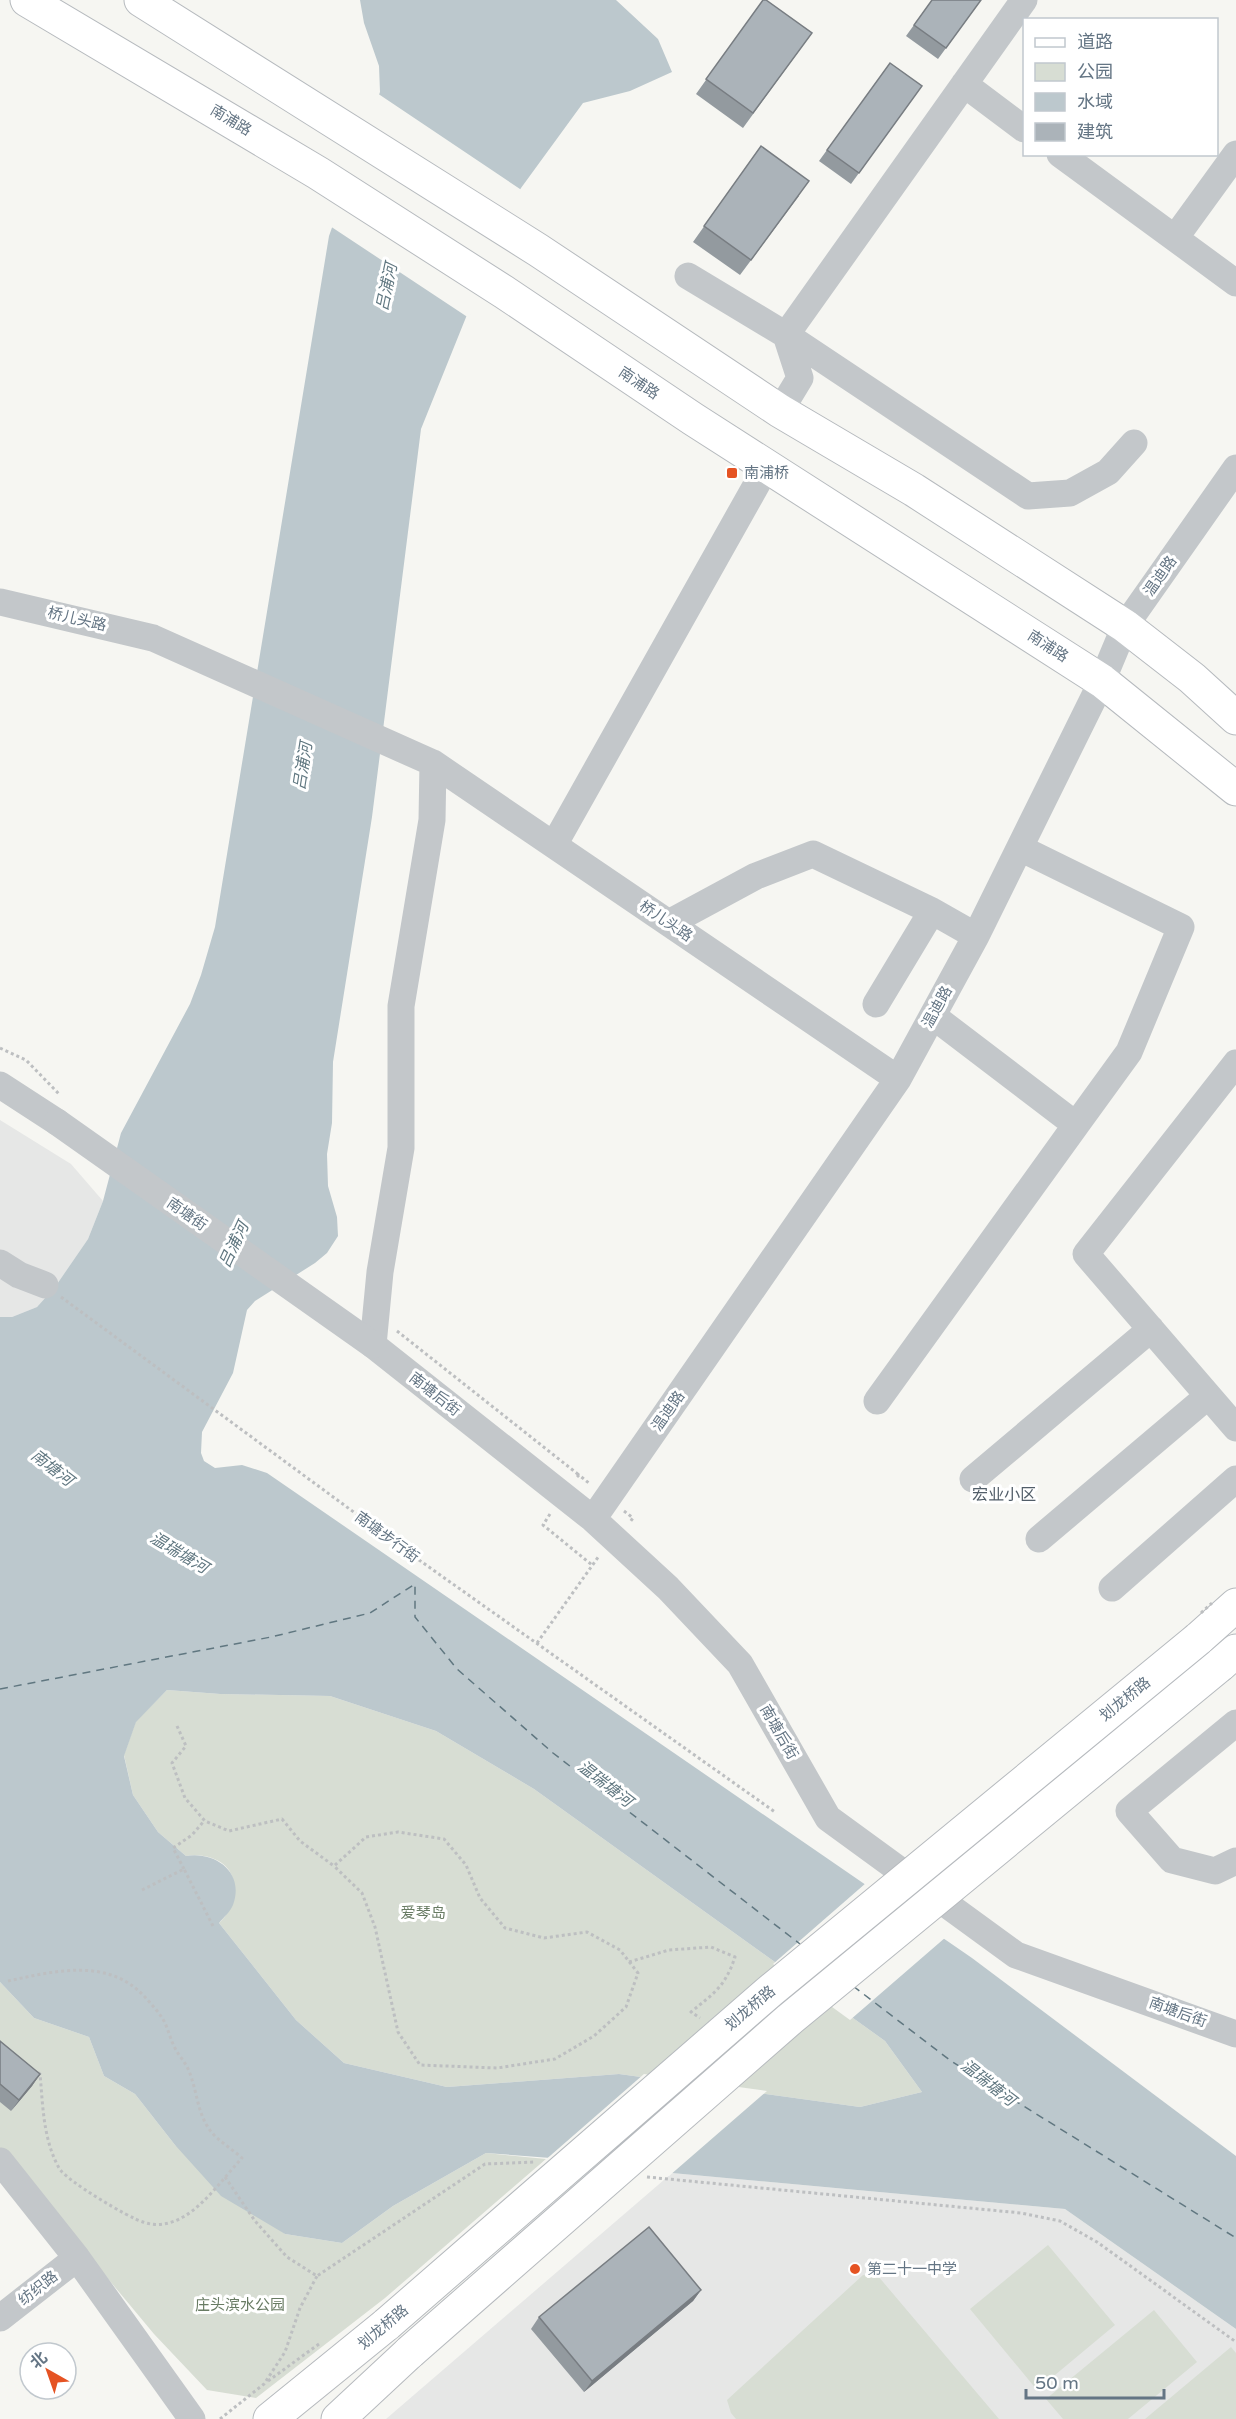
<svg xmlns="http://www.w3.org/2000/svg" width="1236" height="2419" font-family="'Varela Round','Noto Sans SC',sans-serif">
<rect width="100%" height="100%" fill="#f6f6f2"/>
<!-- built -->
<path fill="#e6e7e6" d="M0,1120L71,1164L103,1201L88,1239L55,1287L37,1307L12,1317H0Z
M672,2173L1065,2209L1236,2329V2419H386Z"/>
<!-- green -->
<path fill="#d7ddd3" d="M167,1690L220,1694L330,1696L436,1731L534,1789L885,2041L922,2092L860,2107L619,2074L447,2087L344,2063L296,2020L219,1923C228,1915 229,1909 231,1898C232,1892 234,1884 233,1879C228,1859 203,1853 186,1856L158,1832L133,1795L124,1755L136,1721Z
M0,1982L34,2018L89,2037L104,2076L135,2094L175,2145L285,2234L342,2243L393,2206L486,2153L546,2159L385,2298L256,2398L207,2390L154,2334L0,2149Z
M1048,2245L1115,2325L1037,2390L970,2309Z
M863,2275L878,2276L999,2419H736L731,2413L727,2400Z
M1154,2310L1197,2362L1128,2419H1063L1046,2399Z
M1231,2347L1236,2353V2419H1145Z"/>
<!-- water -->
<path fill="#bcc8cd" fill-rule="evenodd" d="M360,0H616L658,39L672,72L630,91L583,103L521,188L510,208L421,429L372,817L333,1062L332,1123L327,1154L328,1186L337,1217L338,1236L327,1253L315,1263L255,1301L247,1310L233,1373L202,1432L201,1453L204,1461L215,1468L242,1465L267,1473L972,1958L1236,2156V2329L1065,2209L672,2173L629,2164L486,2153L393,2206L342,2243L285,2234L221,2196L175,2145L135,2094L104,2076L89,2037L34,2018L0,1982V1317H12L37,1307L55,1287L88,1239L103,1201L121,1133L190,1004L201,975L215,927L329,236L380,92L379,66L364,23ZM167,1690L220,1694L330,1696L436,1731L534,1789L885,2041L922,2092L860,2107L619,2074L447,2087L344,2063L296,2020L219,1923C224,1917 230,1912 233,1905C245,1872 215,1851 186,1856L158,1832L133,1795L124,1756L136,1722Z"/>
<!-- pier -->
<path fill="#f6f6f2" d="M377,93L523,191L513,209L469,318L330,226Z
M866,1883L946,1937L850,2020L773,1964Z
M644,2074L767,2091L669,2176L629,2167L543,2162Z"/>
<g fill="none" stroke-linecap="round" stroke-linejoin="round">
<!-- ferry -->
<path stroke="#607780" stroke-width="1.5" stroke-dasharray="8 6" stroke-linecap="butt" d="M0,1689L271,1637L370,1613L415,1584V1617L457,1669L553,1753L800,1944
M853,1986L951,2061L1236,2238"/>
<defs>
<path id="major" d="M27,0L318,173L504,292L693,419L1102,681L1236,789
M141,0L538,250L780,411L914,490L1125,626L1192,678L1236,718
M1198,1639L1236,1605
M1220,1665L1236,1651
M270,2419L387,2324
M338,2419L410,2352"/>
</defs>
<!-- major casing -->
<use href="#major" stroke="#b6babe" stroke-width="35"/>
<!-- path -->
<path stroke="#bdbfc1" stroke-width="3" stroke-dasharray="3 3" stroke-linecap="butt" d="M0,1048L26,1060L60,1095
M61,1297L419,1560L775,1812
M397,1331L579,1475
M577,1477L579,1475L590,1484
M624,1511L633,1518L630,1522
M550,1514L543,1525L592,1565
M537,1643L599,1556
M177,1726L186,1746L172,1763L185,1798L205,1821L229,1831L282,1819L300,1841L334,1866L366,1837L398,1832L444,1839L466,1865L480,1898L505,1928L544,1938L587,1932L620,1950L638,1973L626,2007L594,2036L555,2059L497,2068L420,2065L398,2032L375,1927L362,1893L334,1866
M184,1869L173,1848L192,1835L204,1821
M142,1890L184,1869L213,1926
M629,1962L669,1950L711,1947L735,1957C725,1987 714,1993 691,2012L700,2018
M8,1981C55,1971 108,1957 145,1997C152,2005 160,2013 165,2023C168,2030 170,2037 173,2044C177,2054 185,2061 189,2071C198,2093 197,2117 214,2135C222,2143 233,2150 242,2158C224,2177 206,2204 183,2217C171,2224 157,2227 143,2222C129,2218 65,2180 59,2168C43,2139 43,2106 40,2074L37,2072
M225,2177L255,2221L287,2257L317,2276L485,2164L534,2162
M647,2177L1021,2213L1060,2221L1097,2242L1236,2342
M268,2381L319,2344
M220,2419L264,2384L285,2352L300,2308L317,2276"/>
<!-- minor -->
<path stroke="#c3c7ca" stroke-width="27" d="M964,84L1024,129
M1060,154L1236,283
M1175,238L1236,154
M688,276L786,335L1028,496L1070,493L1108,472L1134,443
M780,411L800,378L786,335L1024,0
M0,602L153,638L433,763L898,1079
M433,763L432,820L401,1006V1148L380,1272L373,1345L593,1519L668,1588L740,1664L828,1818L1016,1955L1236,2034
M554,845L767,466
M1020,848L1181,927L1129,1052L1076,1125
M932,911L976,936
M669,923L756,876L813,854L932,911L876,1004
M1236,1063L1086,1254L1236,1428
M0,1085L57,1122
M0,1263L19,1275L45,1285
M877,1401L1076,1125L933,1016
M973,1479L1151,1329
M593,1519L898,1079L976,936L1102,681L1125,626L1236,468
M1039,1539L1208,1396
M1112,1588L1236,1479
M1236,1723L1129,1811L1172,1860L1215,1871L1236,1861
M0,2161L77,2258L192,2419
M0,2318L77,2258"/>
<!-- major -->
<use href="#major" stroke="#fff" stroke-width="33"/>
<defs>
<path id="major-bridge" d="M387,2324L770,1991L1198,1639
M410,2352L790,2019L1220,1665"/>
</defs>
<!-- major-bridge casing -->
<use href="#major-bridge" stroke="#b6babe" stroke-width="35" stroke-linecap="butt"/>
<!-- path-bridge -->
<path stroke="#bdbfc1" stroke-width="3" stroke-dasharray="3 3" stroke-linecap="butt" d="M1201,1613L1212,1603"/>
<!-- minor-bridge -->
<path stroke="#c3c7ca" stroke-width="27" d="M57,1122L373,1345"/>
<!-- major-bridge -->
<use href="#major-bridge" stroke="#fff" stroke-width="33"/>
</g>
<!-- wall -->
<path fill="#939a9f" d="M763,0L812,33L743,128L696,94Z
M932,0H981L938,59L906,36Z
M890,63L922,86L851,184L819,161Z
M761,146L799,196L740,275L693,242Z
M0,2041L40,2074L32,2086L11,2111L0,2102Z
M701,2290L693,2301L584,2392L531,2329L539,2317Z"/>
<!-- shaded-wall -->
<path fill="#787d82" d="M40,2074L32,2086L11,2111L19,2100Z
M701,2290L693,2301L584,2392L592,2381Z"/>
<!-- building -->
<path fill="#abb3b9" stroke="#787d82" stroke-width="1.5" d="M763,0H766L812,33L753,113L706,79Z
M932,0H981L946,48L914,25Z
M890,63L922,86L859,173L827,150Z
M761,146L809,181L751,260L704,226Z
M0,2041L40,2074L19,2100L0,2084Z
M649,2227L701,2290L592,2381L539,2317Z"/>
<!-- markers -->
<g fill="#e55323" stroke="#fff" stroke-width="2">
<rect x="726" y="467" width="12" height="12" rx="3"/>
<circle cx="855" cy="2269" r="6"/>
</g>
<g text-anchor="middle" dominant-baseline="central" stroke-width="6" stroke-linejoin="round" paint-order="stroke">
<!-- street labels -->
<g font-size="15" fill="#647584" stroke="#fff">
<text transform="translate(231 120) rotate(31)">南浦路</text>
<text transform="translate(639 383) rotate(34)">南浦路</text>
<text transform="translate(1160 576) rotate(-55)">温迪路</text>
<text transform="translate(77 619) rotate(13)">桥儿头路</text>
<text transform="translate(1048 646) rotate(33)">南浦路</text>
<text transform="translate(666 921) rotate(34)">桥儿头路</text>
<text transform="translate(937 1007) rotate(-61)">温迪路</text>
<text transform="translate(187 1214) rotate(35)">南塘街</text>
<text transform="translate(435 1394) rotate(38)">南塘后街</text>
<text transform="translate(668 1411) rotate(-55)">温迪路</text>
<text transform="translate(387 1537) rotate(36)">南塘步行街</text>
<text transform="translate(1125 1699) rotate(-39)">划龙桥路</text>
<text transform="translate(779 1732) rotate(60)">南塘后街</text>
<text transform="translate(750 2008) rotate(-40)">划龙桥路</text>
<text transform="translate(1178 2012) rotate(20)">南塘后街</text>
<text transform="translate(38 2288) rotate(-38)">纺织路</text>
<text transform="translate(383 2327) rotate(-40)">划龙桥路</text>
</g>
<!-- poi labels -->
<g font-size="15" fill="#647584" stroke="#fff" text-anchor="start">
<text x="744" y="473">南浦桥</text>
<text x="867" y="2269">第二十一中学</text>
</g>
<!-- park labels -->
<g font-size="15" fill="#687b63" stroke="#fff">
<text x="423" y="1913">爱琴岛</text>
<text x="240" y="2305">庄头滨水公园</text>
</g>
<!-- water labels -->
<g font-size="16" font-style="italic" fill="#607780" stroke="#fff">
<text transform="translate(387 287) rotate(-78)">吕浦河</text>
<text transform="translate(303 766) rotate(-81)">吕浦河</text>
<text transform="translate(234 1245) rotate(-65)">吕浦河</text>
<text transform="translate(52 1468) rotate(38)">南塘河</text>
<text transform="translate(179 1553) rotate(31)">温瑞塘河</text>
<text transform="translate(605 1784) rotate(38)">温瑞塘河</text>
<text transform="translate(988 2083) rotate(38)">温瑞塘河</text>
</g>
<!-- neighbourhood labels -->
<g font-size="16" fill="#525e69" stroke="#fff">
<text x="1004" y="1495">宏业小区</text>
</g>
</g>
<!-- legend -->
<rect x="1023" y="18" width="195" height="138" fill="#ffffff" stroke="#c1c8ce" stroke-width="1.5"/>
<rect x="1035" y="38" width="30" height="9" fill="#ffffff" stroke="#c1c8ce" stroke-width="1.5"/>
<text x="1077" y="48" font-size="18" fill="#647584">道路</text>
<rect x="1035" y="63" width="30" height="18" fill="#d7ddd3" stroke="#c1c8ce" stroke-width="1.5"/>
<text x="1077" y="78" font-size="18" fill="#647584">公园</text>
<rect x="1035" y="93" width="30" height="18" fill="#bcc8cd" stroke="#c1c8ce" stroke-width="1.5"/>
<text x="1077" y="108" font-size="18" fill="#647584">水域</text>
<rect x="1035" y="123" width="30" height="18" fill="#abb3b9" stroke="#c1c8ce" stroke-width="1.5"/>
<text x="1077" y="138" font-size="18" fill="#647584">建筑</text>
<!-- north arrow -->
<g transform="translate(48 2371) rotate(320)"><circle r="28" fill="#ffffff" stroke="#c1c8ce" stroke-width="1.5"/>
<path d="M0-4.5L10 22L0 15L-10 22Z" fill="#e55323"/>
<text y="-9" font-size="16" font-weight="bold" text-anchor="middle" fill="#647584">北</text>
</g>
<!-- scale -->
<path d="M1026 2389v9h138v-9" fill="none" stroke="#647584" stroke-width="3"/>
<text x="1035" y="2389" font-size="18" fill="#647584" stroke="#ffffff" stroke-width="4.5" paint-order="stroke">50 m</text>
</svg>
